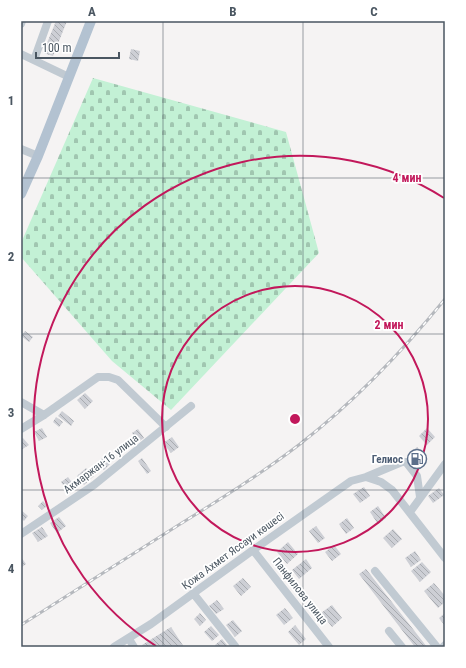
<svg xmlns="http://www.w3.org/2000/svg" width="466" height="668" font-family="'Roboto Condensed',sans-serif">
<defs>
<pattern id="cemetery-stones" width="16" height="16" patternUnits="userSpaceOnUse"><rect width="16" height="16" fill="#c3f1d5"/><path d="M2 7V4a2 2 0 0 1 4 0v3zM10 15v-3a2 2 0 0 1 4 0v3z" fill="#a0c6b0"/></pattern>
<pattern id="building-back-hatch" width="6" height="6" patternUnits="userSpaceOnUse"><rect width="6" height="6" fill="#cdcfd5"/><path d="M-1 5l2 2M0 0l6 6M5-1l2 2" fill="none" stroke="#a8abb0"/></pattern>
</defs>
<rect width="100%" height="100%" fill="#f5f3f3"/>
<!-- cemetery -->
<path fill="url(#cemetery-stones)" d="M93,78L286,132L319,253L171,410L112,361L21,257V243Z"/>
<!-- building -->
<path fill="url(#building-back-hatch)" d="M56,21H67L53,56L43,53Z
M131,49L140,51L138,61L129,59Z
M25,331L33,337L29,342L21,336Z
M85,393L93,401L85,409L77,400Z
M62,411L74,421L71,426L58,416Z
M56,417L63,422L59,427L53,422Z
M42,428L47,437L39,441L34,432Z
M427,428L435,437L427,445L419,436Z
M138,429L144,438L138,442L132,433Z
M172,437L179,447L171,453L163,443Z
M23,438L29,445L21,450V439Z
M417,447L425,456L418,462L410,453Z
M103,457L110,464L104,470L98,463Z
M142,458L151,471L147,474L138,461Z
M86,468L94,476L84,485L77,476Z
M68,477L76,488L69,493L61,482Z
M364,487L370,496L360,503L353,494Z
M439,488L444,495L433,503L428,496Z
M43,501L47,506L42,510L38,506Z
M378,506L386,518L378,524L370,512Z
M21,510L28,516L24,521L21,518Z
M59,517L66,526L57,533L50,523Z
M347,518L354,528L346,534L339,524Z
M316,526L325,538L318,543L309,531Z
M42,527L48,536L38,542L32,533Z
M393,529L402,539L392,548L383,538Z
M288,542L298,554L287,564L277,552Z
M334,545L341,554L332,561L325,552Z
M415,551L421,560L411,567L405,558Z
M21,557L26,564L22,567L21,566Z
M306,559L312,568L299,579L292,570Z
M422,562L431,572L420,582L411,571Z
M366,569L427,647H415L359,574Z
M243,578L251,587L241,596L233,586Z
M434,583L445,596V602L438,608L424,591Z
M217,600L224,609L216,614L209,606Z
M332,605L342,618L332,627L321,613Z
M285,608L293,618L284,625L276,615Z
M200,613L206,620L200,626L194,619Z
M445,613V626L439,618Z
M233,620L242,631L235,637L226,625Z
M295,625L306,639L299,645L288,632Z
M211,626L219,635L212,641L204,632Z
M171,627L184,647H143L142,645Z
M222,639L227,645L225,647H216L215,645Z"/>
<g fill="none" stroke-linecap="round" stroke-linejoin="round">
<!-- minor -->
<path stroke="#c1cad2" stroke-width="8" d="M21,24L22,21
M21,54L69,77
M34,60L48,21
M21,149L38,156
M21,402L44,415
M21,429L44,415L98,377H109L118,380L166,427
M366,477L381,482L392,490L445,558
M410,512L445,464
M21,534L94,485L191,406
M253,550L329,647
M375,571L437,647
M193,593L235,646
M389,631L402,647
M129,639L134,647
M114,647L151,624L253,550L351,481L366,477L402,462H406L417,476L420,497
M443,647L445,645"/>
<!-- major -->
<path stroke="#b3c2d1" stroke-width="10" d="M21,194L38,156L91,21"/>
<defs>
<path id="rail" d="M21,625C73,592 125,559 177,526C219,500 261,474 300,444C354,402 402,352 445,299"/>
</defs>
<!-- rail casing -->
<use href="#rail" stroke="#b5b8bd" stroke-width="3"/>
<!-- rail -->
<use href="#rail" stroke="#fff" stroke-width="1.5" stroke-dasharray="4.5" stroke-linecap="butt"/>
</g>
<!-- grid -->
<path fill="none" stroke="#4a5661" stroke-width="1" stroke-opacity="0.55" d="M163,21V647M303,21V647M21,178H445M21,334H445M21,490H445"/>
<!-- distance rings -->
<g fill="none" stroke="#c2185b" stroke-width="2">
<circle cx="295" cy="419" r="133"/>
<path d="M156 646A266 266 0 1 1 444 198"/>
</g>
<!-- icons -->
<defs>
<symbol id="fuel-ring" viewBox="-11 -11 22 22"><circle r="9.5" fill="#fff" stroke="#5c6f8a" stroke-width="1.5"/><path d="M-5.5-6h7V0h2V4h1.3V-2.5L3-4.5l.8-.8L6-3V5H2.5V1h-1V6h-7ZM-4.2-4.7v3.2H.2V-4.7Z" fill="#5c6f8a"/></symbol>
</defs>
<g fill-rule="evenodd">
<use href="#fuel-ring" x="406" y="448" width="22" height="22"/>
</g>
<g text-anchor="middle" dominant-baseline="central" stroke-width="3.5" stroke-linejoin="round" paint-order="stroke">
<!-- service labels -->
<g font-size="11" font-weight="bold" fill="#4e5e75" stroke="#fff" text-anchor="end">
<text x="403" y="459">Гелиос</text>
</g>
<!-- street labels -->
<g font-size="11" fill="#4a5661" stroke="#fff">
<text transform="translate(101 464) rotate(-37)">Акмаржан-16 улица</text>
<text transform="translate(233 551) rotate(-36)">Қожа Ахмет Яссауи көшесі</text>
<text transform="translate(300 591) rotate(52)">Панфилова улица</text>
</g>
</g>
<circle cx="295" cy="419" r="6" fill="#c2185b" stroke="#fff" stroke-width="2"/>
<g font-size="12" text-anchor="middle" font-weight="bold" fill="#c2185b" stroke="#fff" stroke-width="3.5" stroke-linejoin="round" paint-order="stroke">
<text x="407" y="182">4 мин</text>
<text x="389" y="329">2 мин</text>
</g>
<!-- border -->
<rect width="466" height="668" fill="none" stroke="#ffffff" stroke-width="44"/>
<!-- scale -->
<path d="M36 52v6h83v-6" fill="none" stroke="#4a5661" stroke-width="2"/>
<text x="42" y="52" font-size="12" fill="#4a5661" stroke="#ffffff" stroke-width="3" paint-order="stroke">100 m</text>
<rect x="22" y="22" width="422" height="624" fill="none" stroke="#4a5661" stroke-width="1.5"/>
<g font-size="13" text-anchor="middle" font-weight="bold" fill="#4a5661">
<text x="92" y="16">A</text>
<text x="233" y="16">B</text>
<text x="374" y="16">C</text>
<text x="11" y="105">1</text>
<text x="11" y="261">2</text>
<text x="11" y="417">3</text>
<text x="11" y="573">4</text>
</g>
</svg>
